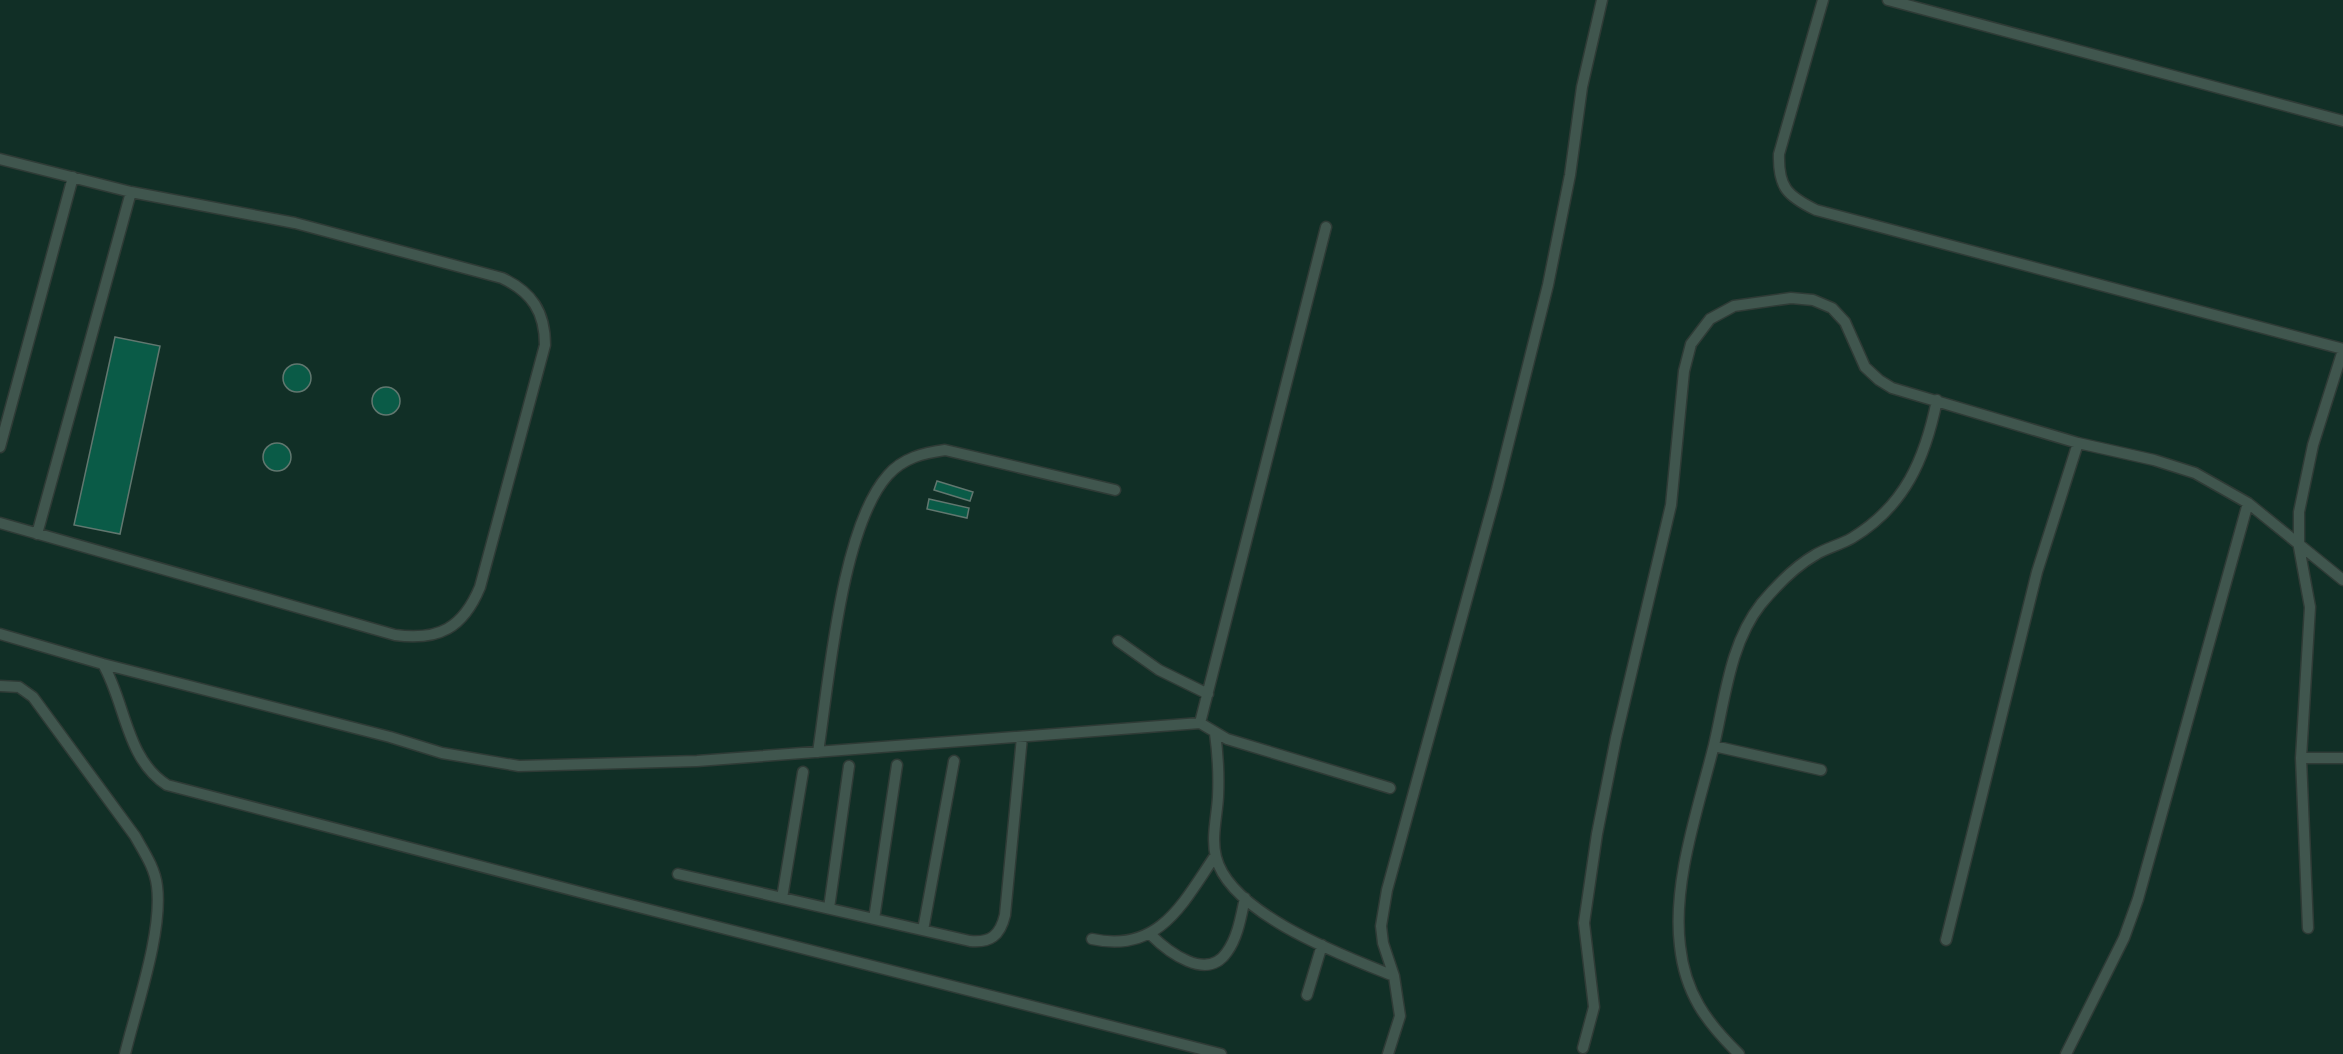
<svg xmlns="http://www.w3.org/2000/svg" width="2343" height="1054" font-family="Lato,sans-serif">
<rect width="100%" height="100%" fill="#10241d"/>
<!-- built -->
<path fill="#112f26" d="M0,0H2343V1054H0Z"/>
<!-- building -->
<path fill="#0a5b47" stroke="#61776f" stroke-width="1.5" d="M115,337L160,346L120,534L74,525Z
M283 378a14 14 0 1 1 28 0a14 14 0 1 1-28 0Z
M372 401a14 14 0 1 1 28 0a14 14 0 1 1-28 0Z
M263 457a14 14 0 1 1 28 0a14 14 0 1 1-28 0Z
M937,481L973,492L970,501L934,490Z
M929,499L969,508L967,518L927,509Z"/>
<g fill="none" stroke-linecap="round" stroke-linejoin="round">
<defs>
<path id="lane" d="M1823,0L1779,154C1778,187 1787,196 1816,210L2343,349
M1888,0L2343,121
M0,159L131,192L295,223L502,278C532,292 545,312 545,345L480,587C463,628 439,641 395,635L0,523
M0,447L73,177
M37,534L131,192
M0,634L103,664L390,737L442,753L519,766L697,761L1200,723L1227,739L1390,788
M1118,641L1159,670L1208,694
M103,664C126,704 126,759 167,785L595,896L1221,1054
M0,686L19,687L33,697L135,836C144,852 155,868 157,886C163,932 136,1008 125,1054
M1200,723L1326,227
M1215,733C1218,755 1219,776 1218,797C1217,816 1211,838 1216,857C1230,914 1344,956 1394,976
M1714,746L1821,770
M818,752C829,682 841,527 888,475C903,458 923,453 945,450L1115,490
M2301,758H2343
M678,874L970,941C990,943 1000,936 1005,915L1022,737
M782,898L803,772
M829,908L849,766
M874,919L897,765
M2308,928L2301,758L2310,607L2299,547V512L2313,445L2343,350
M923,930L954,761
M1150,934C1168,952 1207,982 1227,952C1238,937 1241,916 1245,898
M1092,939C1159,954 1183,903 1215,856
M1946,940L2037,572L2078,443
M1307,995L1322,945
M1583,1048L1594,1007L1584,923L1597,834L1616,738L1671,505L1684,371L1691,344L1710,319L1734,306L1791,298L1813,300L1832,308L1845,322L1865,367L1879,380L1892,388L2078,443L2154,460L2195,473L2248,503L2343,580
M1388,1054L1400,1016L1394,976L1383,943L1381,926L1387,890L1497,489L1548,285L1570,175L1582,87L1602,0
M1739,1054C1706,1022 1685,993 1680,946C1672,882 1699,806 1714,745C1725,699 1730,643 1761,604C1776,586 1794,567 1815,555C1826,548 1840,545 1852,538C1905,506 1925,459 1937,400
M2066,1054L2124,938L2138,899L2248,503"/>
</defs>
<!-- lane casing -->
<use href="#lane" stroke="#2f3b36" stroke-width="13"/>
<!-- lane -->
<use href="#lane" stroke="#40564e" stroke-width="10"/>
</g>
</svg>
